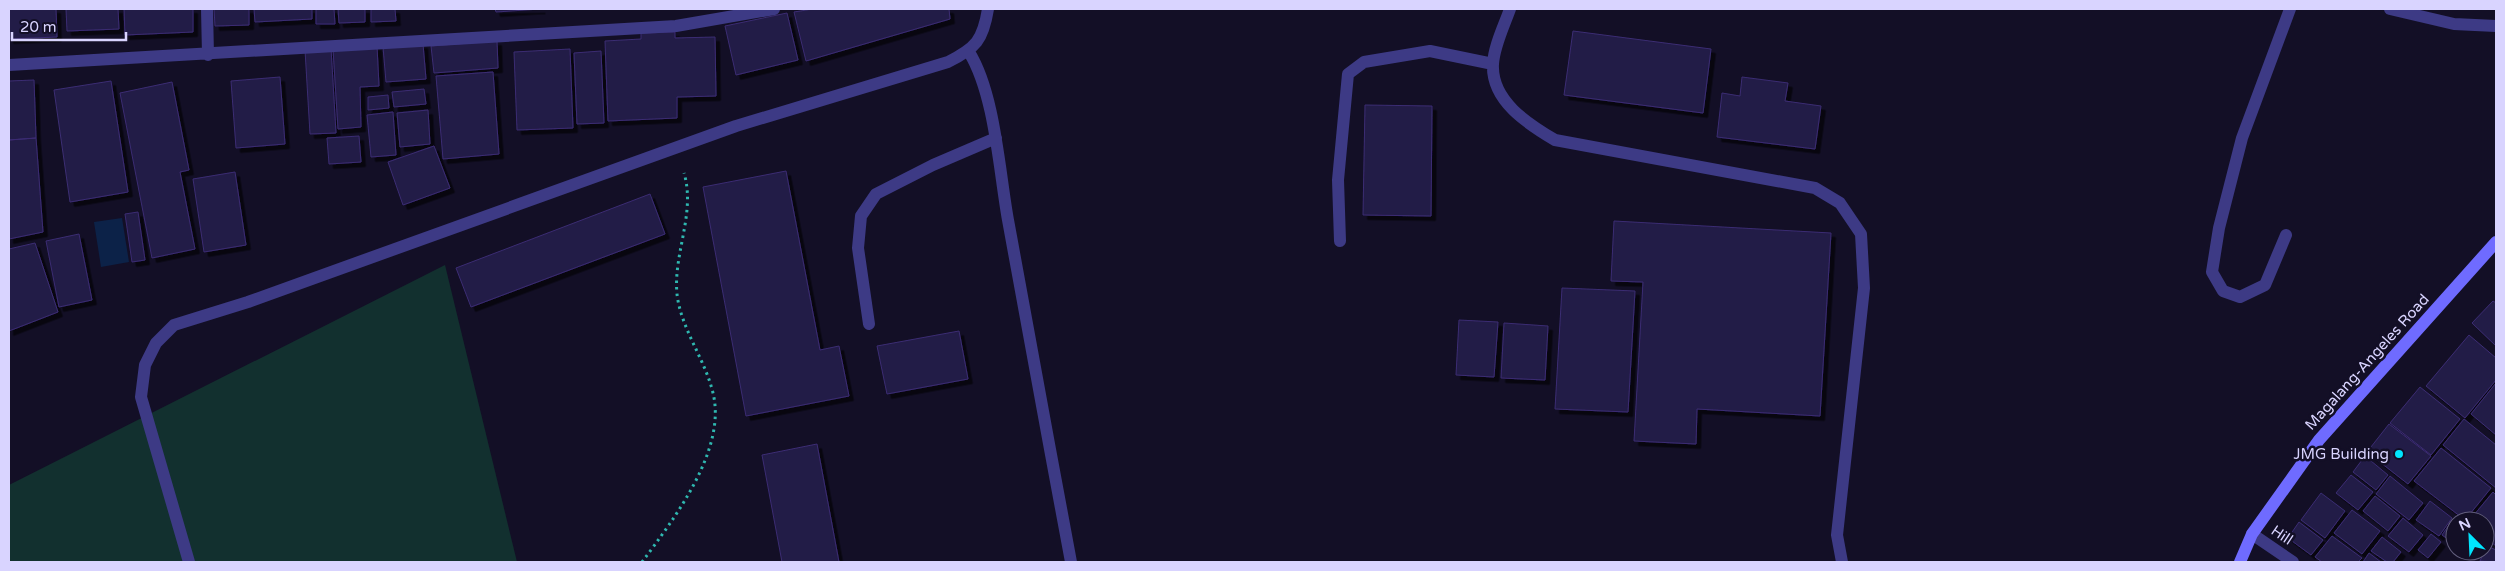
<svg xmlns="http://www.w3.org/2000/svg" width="2505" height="571" font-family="'Varela Round',sans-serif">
<defs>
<filter id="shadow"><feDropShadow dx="4.5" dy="4.5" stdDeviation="0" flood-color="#0009"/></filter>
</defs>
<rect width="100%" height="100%" fill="#130f26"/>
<!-- green -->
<path fill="#12302f" d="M445,265L517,562H9V485Z"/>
<!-- water -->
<path fill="#0c2248" d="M122,218L129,262L101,267L94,222Z"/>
<!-- building -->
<path fill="#241b47" stroke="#3b2d73" filter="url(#shadow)" d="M9,9H56L57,37L9,39Z
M66,9H118L119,29L67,31Z
M124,9H193V32L125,35Z
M214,9H249V25L215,26Z
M254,9H312V19L255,22Z
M316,9H334L335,24H316Z
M338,9H365V22L339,23Z
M371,9H395L396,21L371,22Z
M495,9H541L496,12Z
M813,9H949L950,19L806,61L794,12Z
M787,13L798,60L736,75L725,26Z
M1573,31L1711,49L1703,113L1564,95Z
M675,32V38L715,37L716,96L677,97V118L608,121L605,41L641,39V33Z
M497,41L498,68L434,73L431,46Z
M423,44L426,79L386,82L383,47Z
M377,46L379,86L360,87L361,127L338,129L333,49Z
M331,48L336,133L310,134L305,50Z
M570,49L573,128L517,130L514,52Z
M601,51L604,123L577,124L574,53Z
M493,72L499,154L443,159L436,76Z
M280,77L285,144L236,148L231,81Z
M1742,77L1788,83L1785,101L1821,106L1815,149L1717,137L1722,93L1740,96Z
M34,80L36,138L9,140V81Z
M111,81L128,192L70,202L54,90Z
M172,82L189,170L180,172L195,249L152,258L120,93Z
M424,89L426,104L394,107L392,92Z
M388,95L389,108L368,110V97Z
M1365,105L1432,106L1431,216L1363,215Z
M428,110L430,144L400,147L397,113Z
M393,112L396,155L371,157L367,115Z
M359,136L361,162L329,164L327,138Z
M36,138L43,232L9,239V140Z
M434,146L450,188L403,205L388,162Z
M786,171L820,350L839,346L849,396L746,416L703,187Z
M235,172L246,245L204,252L193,179Z
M650,194L665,234L471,307L456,268Z
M138,212L145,260L132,262L125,214Z
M1614,221L1831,233L1820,416L1697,409L1696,444L1634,441L1643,282L1611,281Z
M79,234L92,300L59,307L46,241Z
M35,243L58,312L9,331V249Z
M1562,288L1635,291L1628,412L1555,409Z
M2493,301L2496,303V346L2472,323Z
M1459,320L1498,322L1494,377L1456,375Z
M1504,323L1548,326L1545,380L1501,378Z
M959,331L968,379L887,394L877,346Z
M2469,335L2496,358V380L2465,418L2426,386Z
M2496,383V435L2471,414Z
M2420,387L2460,419L2431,455L2390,423Z
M2464,419L2496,445V488L2443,445Z
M2389,424L2431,456L2408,484L2367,452Z
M817,444L839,562H782L762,455Z
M2441,448L2491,488L2465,520L2414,481Z
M2365,456L2388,475L2376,490L2353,472Z
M2351,475L2373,492L2358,510L2336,493Z
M2390,476L2423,503L2409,520L2376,494Z
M2493,492L2496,495V546L2485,537V521H2469Z
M2321,493L2345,511L2325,538L2301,520Z
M2375,496L2400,516L2388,531L2363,511Z
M2430,501L2452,518L2439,536L2416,520Z
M2352,510L2380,531L2362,554L2334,533Z
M2403,518L2423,535L2409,552L2388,536Z
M2453,519L2456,521L2455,544L2442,535Z
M2299,522L2323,540L2311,555L2288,538Z
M2431,534L2441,542L2428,558L2418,550Z
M2332,536L2362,558L2358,562H2322L2315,557Z
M2382,537L2401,552L2393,562H2387L2371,551Z
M2487,546L2496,550V562L2480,561Z
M2369,553L2381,562H2363Z"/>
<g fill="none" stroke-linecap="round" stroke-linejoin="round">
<!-- path -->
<path stroke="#2fb8b0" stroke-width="3" stroke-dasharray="2.5 4" stroke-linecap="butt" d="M642,562C674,519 727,450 713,393C705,359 681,329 677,294C673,254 696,213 684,173"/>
<!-- service -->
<path stroke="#3d3a85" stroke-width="12" d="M1510,9C1504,26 1494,46 1493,64C1491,101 1528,124 1555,140L1815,188L1840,203L1861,234L1864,288L1837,535L1842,562
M969,52C995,94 999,170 1008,220C1028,334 1050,448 1071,562
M2286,235L2265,285L2240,297L2223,291L2212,272L2219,228L2242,138L2290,9
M1340,241L1338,180L1348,74L1364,62L1430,51L1493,64
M869,324L858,248L861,216L876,194L933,165L996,138
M189,562L141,397L145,365L156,343L174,325L248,302L736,126L948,62C976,48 983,40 988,9"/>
<!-- minor -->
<path stroke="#3d3a85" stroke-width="12" d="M207,9L208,55
M2390,9L2454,24L2496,26
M9,65L676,26L774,9
M2252,534L2293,562"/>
<!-- secondary -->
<path stroke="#6f6bff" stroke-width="12" d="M2240,562L2252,534L2319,440L2496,242"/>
</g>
<!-- markers -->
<circle fill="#00e5ff" stroke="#130f26" stroke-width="2" cx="2399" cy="454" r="5"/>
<g text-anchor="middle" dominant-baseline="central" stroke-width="5" stroke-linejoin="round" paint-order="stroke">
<!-- street labels -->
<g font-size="15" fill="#d9d4ff" stroke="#130f26">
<text transform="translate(2367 362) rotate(-48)">Magalang-Angeles Road</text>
<text transform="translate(2282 535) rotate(34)">Hill</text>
</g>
<!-- poi labels -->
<g font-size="15" fill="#d9d4ff" stroke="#130f26" text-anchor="end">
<text x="2389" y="454">JMG Building</text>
</g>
</g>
<!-- border -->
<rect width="2505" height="571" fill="none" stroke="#d9d4ff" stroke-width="20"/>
<!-- north arrow -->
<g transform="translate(2470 536) rotate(336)"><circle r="24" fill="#130f26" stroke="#625e7d"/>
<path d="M0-4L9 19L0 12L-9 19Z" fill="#00e5ff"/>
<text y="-8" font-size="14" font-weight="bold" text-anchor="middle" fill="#d9d4ff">N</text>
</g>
<!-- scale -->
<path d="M12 32v8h114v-8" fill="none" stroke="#d9d4ff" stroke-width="2.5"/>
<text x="20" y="32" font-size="15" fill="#d9d4ff" stroke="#130f26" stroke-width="4" paint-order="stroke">20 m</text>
</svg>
